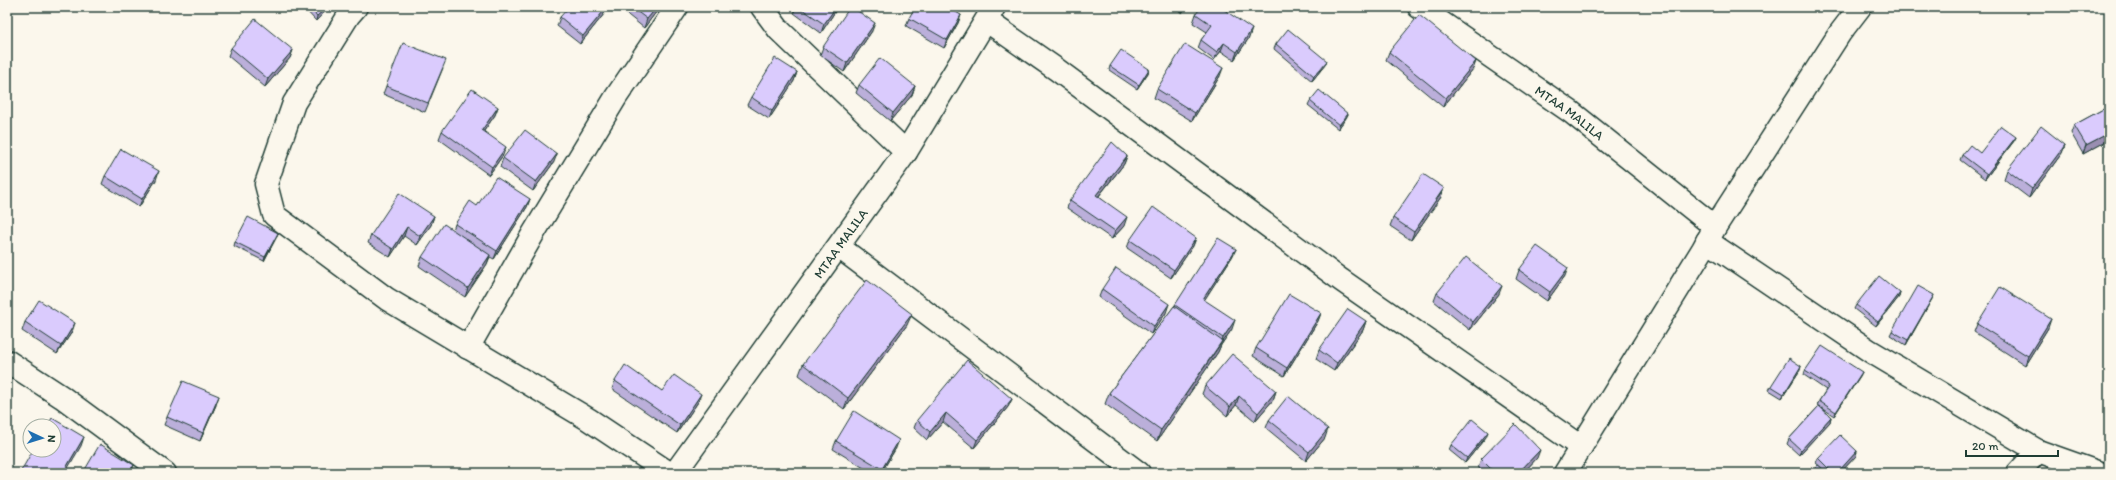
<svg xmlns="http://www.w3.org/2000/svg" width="2116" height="480" font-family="Itim,sans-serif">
<rect width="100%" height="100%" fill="#fbf7ec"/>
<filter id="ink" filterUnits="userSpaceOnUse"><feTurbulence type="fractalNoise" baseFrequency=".025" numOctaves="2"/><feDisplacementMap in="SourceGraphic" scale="8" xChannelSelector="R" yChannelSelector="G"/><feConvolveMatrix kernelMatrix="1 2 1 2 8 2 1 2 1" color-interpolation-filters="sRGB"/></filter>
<g filter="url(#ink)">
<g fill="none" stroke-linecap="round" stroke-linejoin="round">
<defs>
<g id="minor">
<path d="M356,7L349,15L294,103L266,184L274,215L387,299L588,419L669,473"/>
<path d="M762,7L779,30L906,152"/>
<path id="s1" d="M1419,7L1571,112L1715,227"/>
<path d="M987,21L1056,69L1341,280L1581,447"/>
<path d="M1707,241L1870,351L2038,451L2100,473"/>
<path d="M839,247L1139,473"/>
<path d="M468,348L533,234L616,97L677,7"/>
<path d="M7,361L62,397L165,473"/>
<path id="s2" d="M675,473L906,152L994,7"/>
<path d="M1565,473L1703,249L1715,227L1840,33L1860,7"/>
<path d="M2018,473L2038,451"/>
</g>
</defs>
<!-- minor casing -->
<use href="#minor" stroke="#1f3d34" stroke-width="25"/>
<!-- minor -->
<use href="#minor" stroke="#fbf7ec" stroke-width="22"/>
</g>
<!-- wall -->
<path fill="#bbafda" stroke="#1f3d34" d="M303,7H329L316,21Z
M618,7H660L644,28Z
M796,7H838L821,33L794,13Z
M1173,7H1186L1182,13Z
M1224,7H1231L1228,10Z
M604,14L580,44L557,26L560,17Z
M1196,14L1249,38L1234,60L1221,51L1214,60L1198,48L1201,40L1207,32L1193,23Z
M961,15L958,23L944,48L906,26L909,18Z
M872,31L844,72L820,55L823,47Z
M1276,44L1325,65L1312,81L1274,49Z
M231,48L293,50L290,58L265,87L228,56Z
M1389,52L1476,61L1473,69L1443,107L1386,60Z
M1110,66L1149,69L1148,73L1137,89L1109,70Z
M443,68L425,112L383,94L386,86Z
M797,72L794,81L769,119L747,105L751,97Z
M1220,76L1192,121L1154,98L1157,89Z
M859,85L915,86L912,95L890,121L856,93Z
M1310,101L1348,114L1346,118L1338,129L1308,105Z
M2109,106V140L2083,154L2071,133L2074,125Z
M498,107L495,115L484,131L503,155L489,175L439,139L442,131Z
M2016,137L2014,141L1985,179L1960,160L1962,155L1980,153Z
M2065,145L2062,153L2029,198L2004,179L2007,170Z
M1127,156L1124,164L1099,196L1124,226L1112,239L1067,208L1070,200Z
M503,158L554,162L533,191L500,167Z
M105,176L156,180L139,207L102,184Z
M1444,188L1441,197L1411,240L1390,226L1393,218Z
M530,199L527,207L494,259L490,257L487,264L465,297L419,266L422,257L453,230L455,224L477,206Z
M434,216L431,225L417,245L404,236L390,257L368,243L371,235Z
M278,233L276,238L264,261L234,246L235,242Z
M1196,238L1193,246L1171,278L1127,248L1130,240Z
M1236,249L1232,257L1204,300L1232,329L1221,345L1218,352L1157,441L1105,404L1109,393L1175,305Z
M1519,270L1565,276L1547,301L1516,279Z
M1102,289L1166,313L1151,334L1099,297Z
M1437,293L1499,294L1470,330L1434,301Z
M1900,293L1899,297L1876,326L1854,309L1856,305Z
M1932,299L1906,345L1890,335L1892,331Z
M1321,313L1318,321L1284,376L1253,356L1256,348Z
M1366,321L1363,330L1334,371L1316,359L1319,350Z
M25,322L72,332L57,354L22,331Z
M1977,324L2048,328L2025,365L1974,332Z
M907,325L844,409L799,375L803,364Z
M1801,366L1800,370L1782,398L1769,390L1771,386Z
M1805,371L1862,372L1860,376L1834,416L1822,408L1831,417L1830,422L1799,455L1787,444L1789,439L1819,406H1817L1819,401L1826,390L1804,375Z
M615,381L662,391L698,402L677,433L612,389Z
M1205,386L1276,391L1273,400L1255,421L1236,405L1227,416L1202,394Z
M1012,399L1008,407L974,448L943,422L927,440L914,428L917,420Z
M216,405L200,441L164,425L167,417Z
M1269,420L1325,438L1306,461L1266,428Z
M1486,437L1465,463L1449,450L1451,445Z
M836,441L896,448L881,473H872L833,449Z
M1857,451L1856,456L1840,473H1811L1822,468L1816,463L1818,458Z
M1537,458L1523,473H1483L1478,467L1481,459Z"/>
<!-- shaded-wall -->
<path fill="#998eb1" stroke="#1f3d34" d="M327,7H329L316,21L317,16Z
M607,7L604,14L580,44L583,36Z
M657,7H660L644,28L647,19Z
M836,7H838L821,33L824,24Z
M1184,7H1186L1182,13Z
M961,15L958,23L944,48L947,40Z
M875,23L872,31L844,72L847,63Z
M1252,29L1249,38L1234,60L1237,52Z
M1224,43L1221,51L1214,60L1217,52Z
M293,50L290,58L265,87L268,79Z
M1327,61L1325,65L1312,81L1314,76Z
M1476,61L1473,69L1443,107L1446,98Z
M1223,68L1220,76L1192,121L1195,113Z
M1149,69L1148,73L1137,89L1139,85Z
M797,72L794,81L769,119L772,111Z
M915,86L912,95L890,121L893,113Z
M498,107L495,115L479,138L482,130Z
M1348,114L1346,118L1338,129L1339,125Z
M2109,133V140L2083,154L2086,145Z
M2016,137L2014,141L1985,179L1987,174Z
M2065,145L2062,153L2029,198L2032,189Z
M506,147L503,155L489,175L492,167Z
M557,154L554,162L533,191L536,182Z
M1127,156L1124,164L1093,203L1096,195Z
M159,171L156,180L139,207L142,199Z
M1444,188L1441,197L1411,240L1414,232Z
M530,199L527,207L494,259L497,251Z
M434,216L431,225L417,245L420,236Z
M1127,217L1124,226L1112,239L1115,231Z
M407,227L404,236L390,257L393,249Z
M278,233L276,238L264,261L265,257Z
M1196,238L1193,246L1171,278L1174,270Z
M1236,249L1232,257L1200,307L1203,299Z
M490,255L487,264L465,297L468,288Z
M1568,268L1565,276L1547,301L1550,292Z
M1502,286L1499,294L1470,330L1473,322Z
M1900,293L1899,297L1876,326L1878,322Z
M1934,295L1932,299L1906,345L1908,340Z
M1169,304L1166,313L1151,334L1154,326Z
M1321,313L1318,321L1284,376L1287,368Z
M912,314L907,325L844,409L848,398Z
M2051,319L2048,328L2025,365L2028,356Z
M1235,320L1232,329L1221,345L1218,352L1157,441L1161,430L1222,342L1223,338Z
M1366,321L1363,330L1334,371L1337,363Z
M75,323L72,332L57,354L61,346Z
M1801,366L1800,370L1782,398L1784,394Z
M1862,372L1860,376L1834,416L1836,412Z
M1276,391L1273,400L1255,421L1258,413Z
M701,394L698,402L677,433L680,425Z
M219,396L216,405L200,441L203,433Z
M1239,396L1236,405L1227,416L1230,407Z
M1012,399L1008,407L974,448L977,440Z
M946,413L943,422L927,440L930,432Z
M1831,417L1830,422L1799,455L1801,450Z
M1328,429L1325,438L1306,461L1309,452Z
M1488,432L1486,437L1465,463L1467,458Z
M84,437L81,446L65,473H63Z
M899,440L896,448L881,473H880L882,469Z
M1540,450L1537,458L1523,473H1518Z
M1857,451L1856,456L1840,473H1837Z
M134,465L131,473H129Z"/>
<!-- building -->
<path fill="#dacbfd" stroke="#1f3d34" d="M309,7H327L317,16Z
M569,7H607L583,36L560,17Z
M631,7H657L647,19Z
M799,7H836L824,24Z
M850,7H852L875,23L847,63L823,47Z
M915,7H947L961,15L947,40L909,18Z
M1201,7H1220L1252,29L1237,52L1224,43L1217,52L1201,40L1212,25L1196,14Z
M1419,15L1476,61L1446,98L1389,52Z
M255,19L293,50L268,79L231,48Z
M1288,29L1327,61L1314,76L1276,44Z
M403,43L446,60L428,103L386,86Z
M1185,44L1223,68L1195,113L1157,89Z
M1121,50L1149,69L1139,85L1110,66Z
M775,58L797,72L772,111L751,97Z
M880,58L915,86L893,113L859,85Z
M472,89L498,107L482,130L506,147L492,167L442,131Z
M1319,90L1348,114L1339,125L1310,101Z
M2109,106V133L2086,145L2074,125Z
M2001,126L2016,137L1987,174L1962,155L1970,145L1980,153Z
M2041,126L2065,145L2032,189L2007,170Z
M525,130L557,154L536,182L503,158Z
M1112,142L1127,156L1096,195L1127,217L1115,231L1070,200Z
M121,149L159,171L142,199L105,176Z
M1423,174L1444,188L1414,232L1393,218Z
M496,177L530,199L497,251L455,224L470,201L477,206Z
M399,193L434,216L420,236L407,227L393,249L371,235Z
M1153,207L1196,238L1174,270L1130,240Z
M248,217L278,233L265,257L235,242Z
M444,224L490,255L468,288L422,257Z
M1218,238L1236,249L1203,299L1235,320L1223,338L1175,305Z
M1537,246L1568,268L1550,292L1519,270Z
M1466,257L1502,286L1473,322L1437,293Z
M1116,268L1169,304L1154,326L1102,289Z
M1879,276L1900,293L1878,322L1856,305Z
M867,280L912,314L848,398L803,364Z
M1918,286L1934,295L1908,340L1892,331Z
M2000,287L2051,319L2028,356L1977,324Z
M1289,294L1321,313L1287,368L1256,348Z
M39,300L75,323L61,346L25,322Z
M1174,306L1222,341L1161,430L1109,393Z
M1348,309L1366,321L1337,363L1319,350Z
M1822,346L1862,372L1836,412L1819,401L1829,386L1805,371Z
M1232,354L1276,391L1258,413L1239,396L1230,407L1205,386Z
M1789,358L1801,366L1784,394L1771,386Z
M967,360L1012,399L977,440L946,413L930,432L917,420Z
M625,365L662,391L674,375L701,394L680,425L615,381Z
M183,381L219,396L203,433L167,417Z
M1288,396L1328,429L1309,452L1269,420Z
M1819,406L1831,417L1801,450L1789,439Z
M854,411L899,440L882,469L836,441Z
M52,418L84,437L63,473H25L21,471L33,450H54V426H47Z
M1472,419L1488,432L1467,458L1451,445Z
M1515,424L1540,450L1518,473H1495L1481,459Z
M1840,435L1857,451L1837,473H1833L1818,458Z
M100,444L134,465L129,473H83Z
M1818,465L1828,473H1811Z"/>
</g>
<g text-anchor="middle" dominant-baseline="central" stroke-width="3" stroke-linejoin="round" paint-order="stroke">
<!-- street labels -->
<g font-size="13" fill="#1f3d34" stroke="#fbf7ec">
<text stroke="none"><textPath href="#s1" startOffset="184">MTAA MALILA</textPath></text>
<text stroke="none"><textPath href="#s2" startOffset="283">MTAA MALILA</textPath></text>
</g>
</g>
<!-- margin -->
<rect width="2116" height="480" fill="none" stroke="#fbf7ec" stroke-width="24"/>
<rect x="12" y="12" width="2092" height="456" fill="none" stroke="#1f3d34" stroke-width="1.5" filter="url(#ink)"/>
<!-- north arrow -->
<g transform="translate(42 438) rotate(94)"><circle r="19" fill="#fbf7ec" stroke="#a3ada2"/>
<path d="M0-3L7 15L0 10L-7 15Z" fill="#1f6fb2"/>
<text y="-6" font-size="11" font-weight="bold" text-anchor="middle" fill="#1f3d34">N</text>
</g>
<!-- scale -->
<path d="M1966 450v6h92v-6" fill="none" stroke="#1f3d34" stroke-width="2"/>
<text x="1972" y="450" font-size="12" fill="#1f3d34" stroke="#fbf7ec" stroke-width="3" paint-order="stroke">20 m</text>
</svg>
